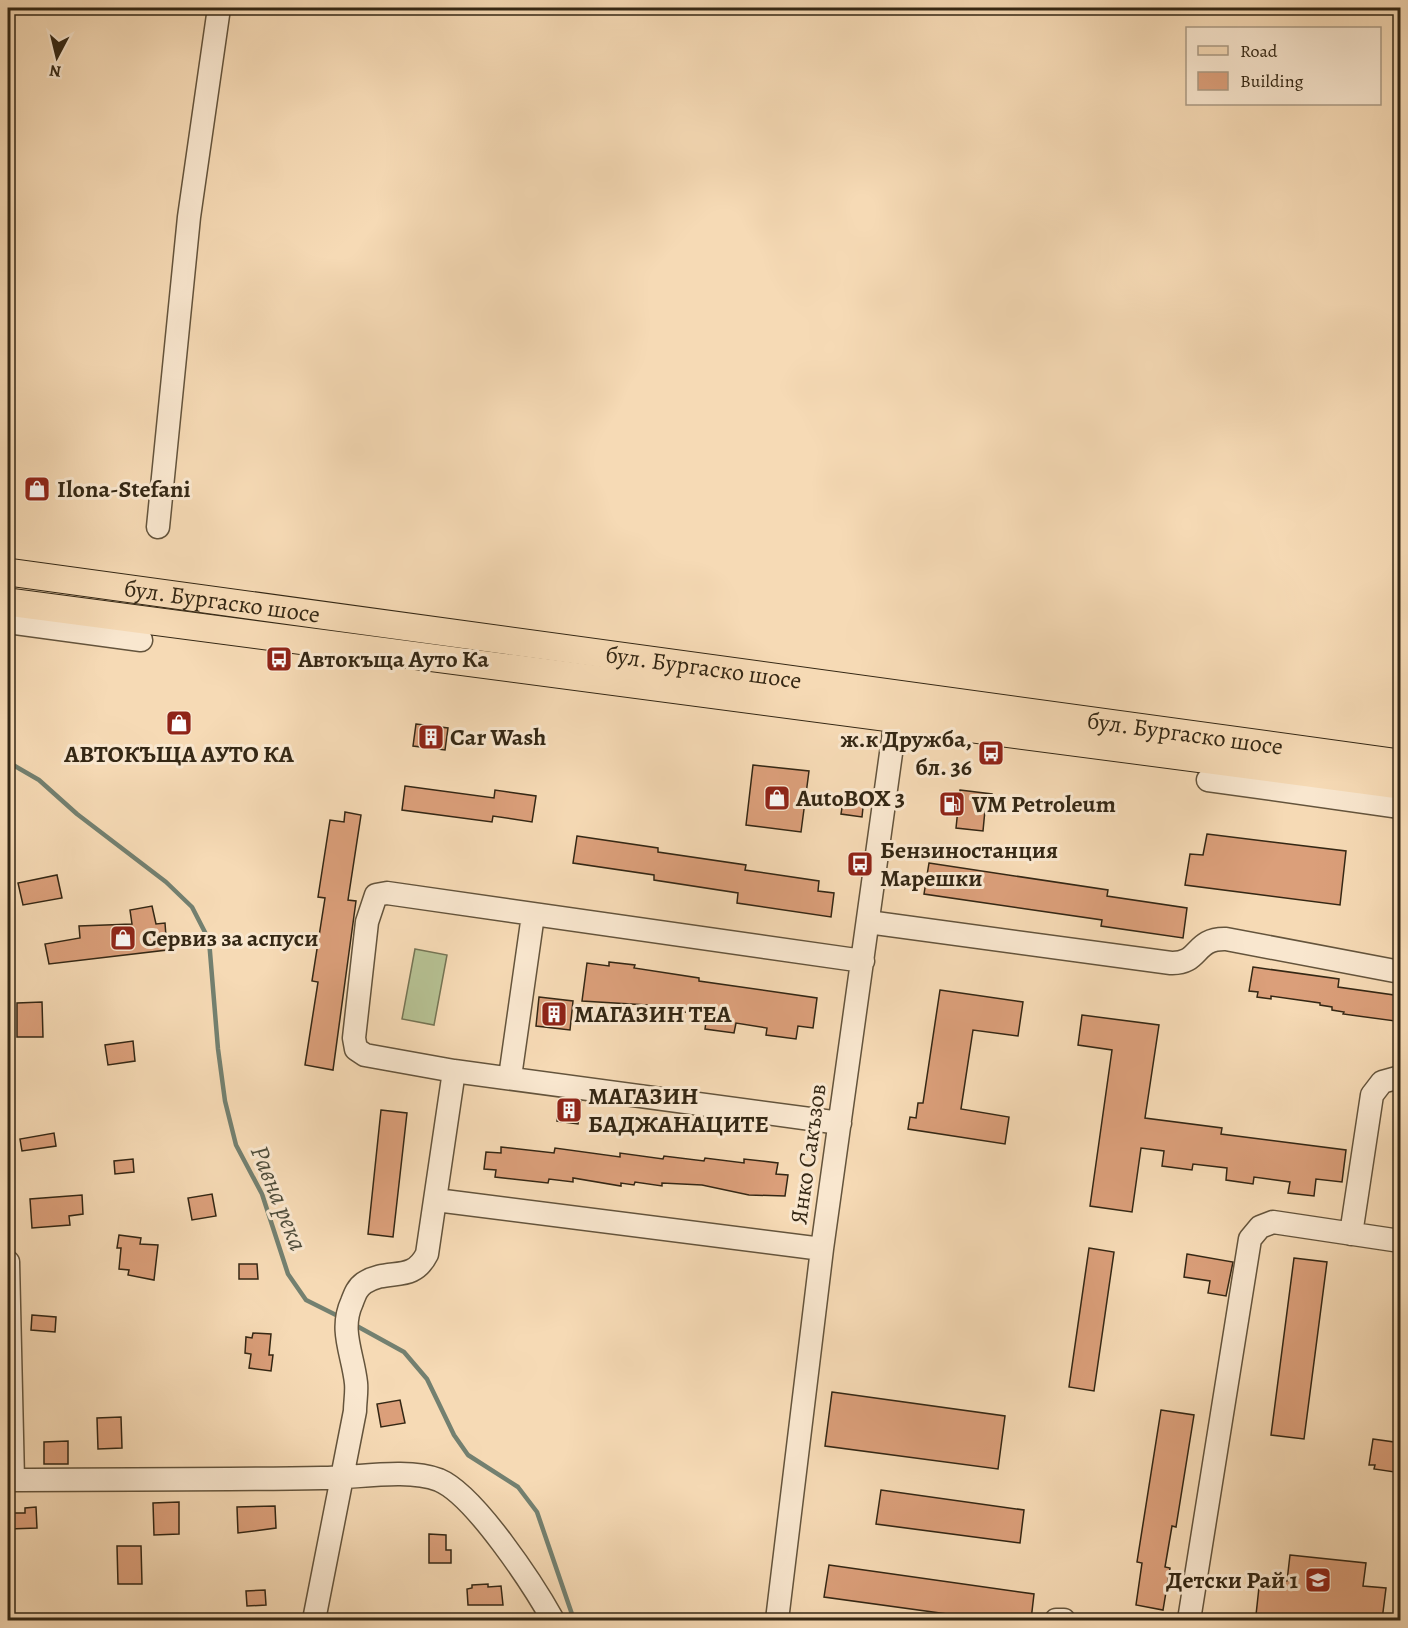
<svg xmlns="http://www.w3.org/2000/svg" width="1408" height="1628" font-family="Alegreya,serif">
<rect width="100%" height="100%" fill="#f6dab5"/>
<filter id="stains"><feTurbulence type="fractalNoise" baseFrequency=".00333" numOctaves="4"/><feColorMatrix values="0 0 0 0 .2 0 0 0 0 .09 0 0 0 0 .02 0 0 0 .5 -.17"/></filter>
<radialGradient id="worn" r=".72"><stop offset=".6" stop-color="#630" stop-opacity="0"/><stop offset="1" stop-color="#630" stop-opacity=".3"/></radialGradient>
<!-- green -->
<path fill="#b6c193" stroke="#757454" stroke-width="1.5" d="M415,949L447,955L434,1025L402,1019Z"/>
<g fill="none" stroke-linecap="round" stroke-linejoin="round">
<!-- stream -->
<path stroke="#738070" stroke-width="4.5" d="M8,762L39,780L77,814L166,882L192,907L209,940L218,1049L225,1101L236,1145L262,1194L288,1274L306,1300L342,1318
M355,1325L404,1352L427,1379L454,1435L468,1455L518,1487L537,1512L574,1620"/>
</g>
<!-- building -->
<path fill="#db9f7a" stroke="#342714" stroke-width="1.5" d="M416,724L448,728L445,750L413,746Z
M753,765L809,771L801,832L746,825Z
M405,786L494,798L495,790L536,796L532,822L493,816L492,822L402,810Z
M960,790L992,794L990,811L985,810L983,831L956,828Z
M844,795L864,798L862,817L841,814Z
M345,812L361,815L348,900L356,901L333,1070L305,1065L318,982L312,981L325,898L318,897L330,820L344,822Z
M1207,834L1346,851L1340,905L1185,885L1190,854L1203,855Z
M577,836L658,848V852L746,865L745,870L819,881L818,891L834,893L831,917L737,903L738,893L654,880V875L573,863Z
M929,863L1108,890L1107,896L1187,908L1183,938L1101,926L1102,920L924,894Z
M57,875L62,898L23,905L18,883Z
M152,906L156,924L165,923L167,950L49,964L45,944L80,938L79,926L132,924L130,910Z
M609,962L635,965L634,968L699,978V981L817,998L813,1028L798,1026L796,1039L766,1035L767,1028L736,1023L734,1033L705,1029L707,1015L676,1011L675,1019L645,1016L647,1005L582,1001L587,963L609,966Z
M1253,967L1339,979L1338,987L1401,996V1016L1395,1015V1021L1343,1014L1344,1012L1332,1010V1007L1320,1005V1003L1271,996V999L1257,997L1258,992L1249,991Z
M940,990L1023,1002L1018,1036L973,1030L961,1109L1009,1117L1005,1144L908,1129L910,1117L916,1118L918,1103H923Z
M539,997L573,1001L570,1030L536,1026Z
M42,1002L43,1037H17V1003Z
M1082,1015L1159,1025L1145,1118L1222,1128L1221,1134L1346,1150L1342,1182L1316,1179L1314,1196L1288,1193L1290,1182L1254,1177L1253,1184L1226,1180L1227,1168L1193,1164L1192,1170L1162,1166L1164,1151L1141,1148L1132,1212L1090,1206L1112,1050L1078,1045Z
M133,1041L135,1061L108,1065L105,1045Z
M560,1099L581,1102L578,1124L557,1121Z
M381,1110L407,1113L393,1237L368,1234Z
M54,1133L56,1146L22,1151L20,1139Z
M501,1147L554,1153L555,1148L620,1157V1153L663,1159L664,1156L704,1161L705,1158L744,1163V1159L778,1163L776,1174L788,1175L785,1196L749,1195L702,1185L662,1183V1186L635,1182L634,1185L621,1183V1186L573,1178V1182L549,1179L548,1183L495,1177L496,1170L484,1169L486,1152L501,1153Z
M133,1159L134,1172L115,1174L114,1161Z
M212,1194L216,1216L192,1220L188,1198Z
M82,1195L83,1214L69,1216L70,1225L32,1228L30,1199Z
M119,1235L141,1238L140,1244L158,1245L154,1280L128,1275L129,1270L119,1269L121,1248H117Z
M1089,1248L1114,1252L1094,1391L1069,1387Z
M1187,1254L1233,1262L1226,1296L1208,1293L1210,1281L1184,1277Z
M1294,1258L1327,1262L1304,1439L1271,1435Z
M239,1264H257L258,1279H239Z
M32,1315L56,1317L55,1332L31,1330Z
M253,1333L271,1334L269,1355H273L271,1371L249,1368L251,1354L245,1353L246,1337L252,1338Z
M832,1392L1005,1416L998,1469L825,1446Z
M400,1400L405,1423L381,1427L377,1404Z
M1161,1410L1194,1415L1176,1527L1172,1526L1165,1567L1170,1568L1163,1610L1136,1605L1142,1563L1137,1562Z
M121,1417L122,1448L98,1449L97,1418Z
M1373,1439L1401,1443V1473L1374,1469L1375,1465H1369Z
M68,1441V1464H44V1442Z
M881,1490L1024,1510L1020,1543L876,1524Z
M179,1502V1534L154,1535L153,1503Z
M275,1506L276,1528L238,1533L237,1507Z
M36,1507L37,1528L9,1529L8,1513H25V1508Z
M429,1534L446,1535V1550H451V1563H429Z
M117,1546H141L142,1584H118Z
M1290,1555L1366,1563L1363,1586L1386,1588L1382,1620H1265V1616L1256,1615L1260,1578L1287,1581Z
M829,1565L1034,1594L1031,1620H991L824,1597Z
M488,1584V1587L501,1586L503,1605H468L467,1589L472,1588V1585Z
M265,1590L266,1605L247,1606L246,1591Z"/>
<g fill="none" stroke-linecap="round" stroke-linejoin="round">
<defs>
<path id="minor" d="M158,527L189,217L219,8
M8,622L141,640
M1208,780L1400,807
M868,922L1171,963C1201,964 1193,938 1226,939L1400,972
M510,1077L533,915
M840,1123L454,1071L365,1055L356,1049L354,1038L367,922L376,895L387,893L863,961
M436,1200L822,1249
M1351,1234L1372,1095L1382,1082L1400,1077
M8,1262L13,1480
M8,1480C112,1479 217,1480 322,1478C357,1478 407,1468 439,1480C475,1495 534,1586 553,1620
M314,1620L355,1411C355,1402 357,1392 356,1383C353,1354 339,1330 352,1302C355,1294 357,1288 364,1283C389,1267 412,1284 427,1254L454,1071
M777,1620L822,1249L898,703
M1056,1620H1064
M1189,1620L1250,1239L1260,1227L1273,1222L1400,1241"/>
<g id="major">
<path id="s1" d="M8,572L1400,763"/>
<path d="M8,602L1400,785"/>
</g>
</defs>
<!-- minor casing -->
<use href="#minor" stroke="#64543c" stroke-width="25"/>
<!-- major casing -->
<use href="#major" stroke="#342714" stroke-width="29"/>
<!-- minor -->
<use href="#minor" stroke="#f9e7cf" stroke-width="22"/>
<!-- major -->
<use href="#major" stroke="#f6dab5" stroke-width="27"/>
</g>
<!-- icons -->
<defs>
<symbol id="shop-square" viewBox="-11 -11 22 22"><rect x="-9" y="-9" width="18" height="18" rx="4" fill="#8f2418" stroke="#f9e7cf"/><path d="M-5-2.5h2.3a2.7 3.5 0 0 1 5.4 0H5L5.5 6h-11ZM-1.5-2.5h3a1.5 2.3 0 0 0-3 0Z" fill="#fff"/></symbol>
<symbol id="bus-square" viewBox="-11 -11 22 22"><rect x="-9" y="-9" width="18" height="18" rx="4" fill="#8f2418" stroke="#f9e7cf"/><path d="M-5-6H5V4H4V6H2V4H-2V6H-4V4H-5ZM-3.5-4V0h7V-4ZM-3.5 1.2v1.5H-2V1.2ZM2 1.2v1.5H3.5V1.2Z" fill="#fff"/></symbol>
<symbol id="building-square" viewBox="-11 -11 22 22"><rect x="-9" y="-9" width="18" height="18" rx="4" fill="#8f2418" stroke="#f9e7cf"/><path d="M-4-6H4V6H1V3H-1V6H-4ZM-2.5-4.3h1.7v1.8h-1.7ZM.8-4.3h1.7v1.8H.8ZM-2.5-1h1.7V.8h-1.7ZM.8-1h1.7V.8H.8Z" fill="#fff"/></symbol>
<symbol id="fuel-square" viewBox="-11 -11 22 22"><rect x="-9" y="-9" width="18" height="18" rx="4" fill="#8f2418" stroke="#f9e7cf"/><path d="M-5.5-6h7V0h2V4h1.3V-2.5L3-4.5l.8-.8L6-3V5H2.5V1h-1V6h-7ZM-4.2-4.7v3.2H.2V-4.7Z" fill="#fff"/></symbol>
<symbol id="school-square" viewBox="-11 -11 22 22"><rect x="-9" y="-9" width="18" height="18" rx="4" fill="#8f2418" stroke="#f9e7cf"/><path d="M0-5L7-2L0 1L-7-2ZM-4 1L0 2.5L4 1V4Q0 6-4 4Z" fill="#fff"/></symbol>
</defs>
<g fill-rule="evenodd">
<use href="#shop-square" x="22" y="474" width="30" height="30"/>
<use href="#bus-square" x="264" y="644" width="30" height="30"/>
<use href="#shop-square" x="164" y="708" width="30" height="30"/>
<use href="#building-square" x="416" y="722" width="30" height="30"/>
<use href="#bus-square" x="976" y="738" width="30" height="30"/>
<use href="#shop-square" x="762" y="783" width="30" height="30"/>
<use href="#fuel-square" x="937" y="789" width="30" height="30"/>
<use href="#bus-square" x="845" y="849" width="30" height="30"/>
<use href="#shop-square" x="108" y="923" width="30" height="30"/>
<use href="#building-square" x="539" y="999" width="30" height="30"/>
<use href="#building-square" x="554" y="1095" width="30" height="30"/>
<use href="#school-square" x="1303" y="1565" width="30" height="30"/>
</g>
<g text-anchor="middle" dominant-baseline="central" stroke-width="6" stroke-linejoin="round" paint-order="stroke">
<!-- poi labels -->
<g font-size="24" font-weight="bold" fill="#342714" stroke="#f9e7cf" text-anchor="start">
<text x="57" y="489">Ilona-Stefani</text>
<text x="298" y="659">Автокъща Ауто Ка</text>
<text x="450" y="737">Car Wash</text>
<text x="972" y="739" text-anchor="end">ж.к Дружба,<tspan x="972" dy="28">бл. 36</tspan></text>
<text x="179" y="754" text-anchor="middle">АВТОКЪЩА АУТО КА</text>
<text x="796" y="798">AutoBOX 3</text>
<text x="972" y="804">VM Petroleum</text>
<text x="880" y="850">Бензиностанция<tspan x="880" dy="28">Марешки</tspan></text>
<text x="142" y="938">Сервиз за аспуси</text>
<text x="574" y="1014">МАГАЗИН ТЕА</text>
<text x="588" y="1096">МАГАЗИН<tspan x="588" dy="28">БАДЖАНАЦИТЕ</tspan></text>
<text x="1298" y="1580" text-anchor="end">Детски Рай 1</text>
</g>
<!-- street labels -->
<g font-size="24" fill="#342714" stroke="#f9e7cf">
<text stroke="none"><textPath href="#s1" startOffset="216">бул. Бургаско шосе</textPath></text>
<text stroke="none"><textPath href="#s1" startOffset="702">бул. Бургаско шосе</textPath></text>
<text stroke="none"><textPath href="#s1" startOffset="1188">бул. Бургаско шосе</textPath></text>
<text transform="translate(808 1154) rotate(-82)">Янко Сакъзов</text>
</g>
<!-- water labels -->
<g font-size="26" font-style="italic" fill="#4e4c3a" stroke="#f9e7cf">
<text transform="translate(279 1198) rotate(68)">Равна река</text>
</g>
</g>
<!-- margin -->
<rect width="1408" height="1628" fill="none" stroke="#f6dab5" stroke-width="30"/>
<rect x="9" y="9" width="1390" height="1610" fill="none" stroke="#342714" stroke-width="3"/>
<rect x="15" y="15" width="1378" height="1598" fill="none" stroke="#342714" stroke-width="1.5"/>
<!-- legend -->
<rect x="1186" y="27" width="195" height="78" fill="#f9e7cf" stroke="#aa9a84" stroke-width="1.5"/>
<rect x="1198" y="46" width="30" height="9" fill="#f6dab5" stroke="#aa9a84" stroke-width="1.5"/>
<text x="1240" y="57" font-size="18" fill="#342714">Road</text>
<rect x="1198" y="72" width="30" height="18" fill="#db9f7a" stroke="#aa9a84" stroke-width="1.5"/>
<text x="1240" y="87" font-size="18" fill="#342714">Building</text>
<!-- north arrow -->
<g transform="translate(57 57) rotate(187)" stroke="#f9e7cf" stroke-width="4.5" paint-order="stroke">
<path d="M0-4.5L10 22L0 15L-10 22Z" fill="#342714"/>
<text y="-9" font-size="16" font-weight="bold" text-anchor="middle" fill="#342714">N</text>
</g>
<rect width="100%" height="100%" filter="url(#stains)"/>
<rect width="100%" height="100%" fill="url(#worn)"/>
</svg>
